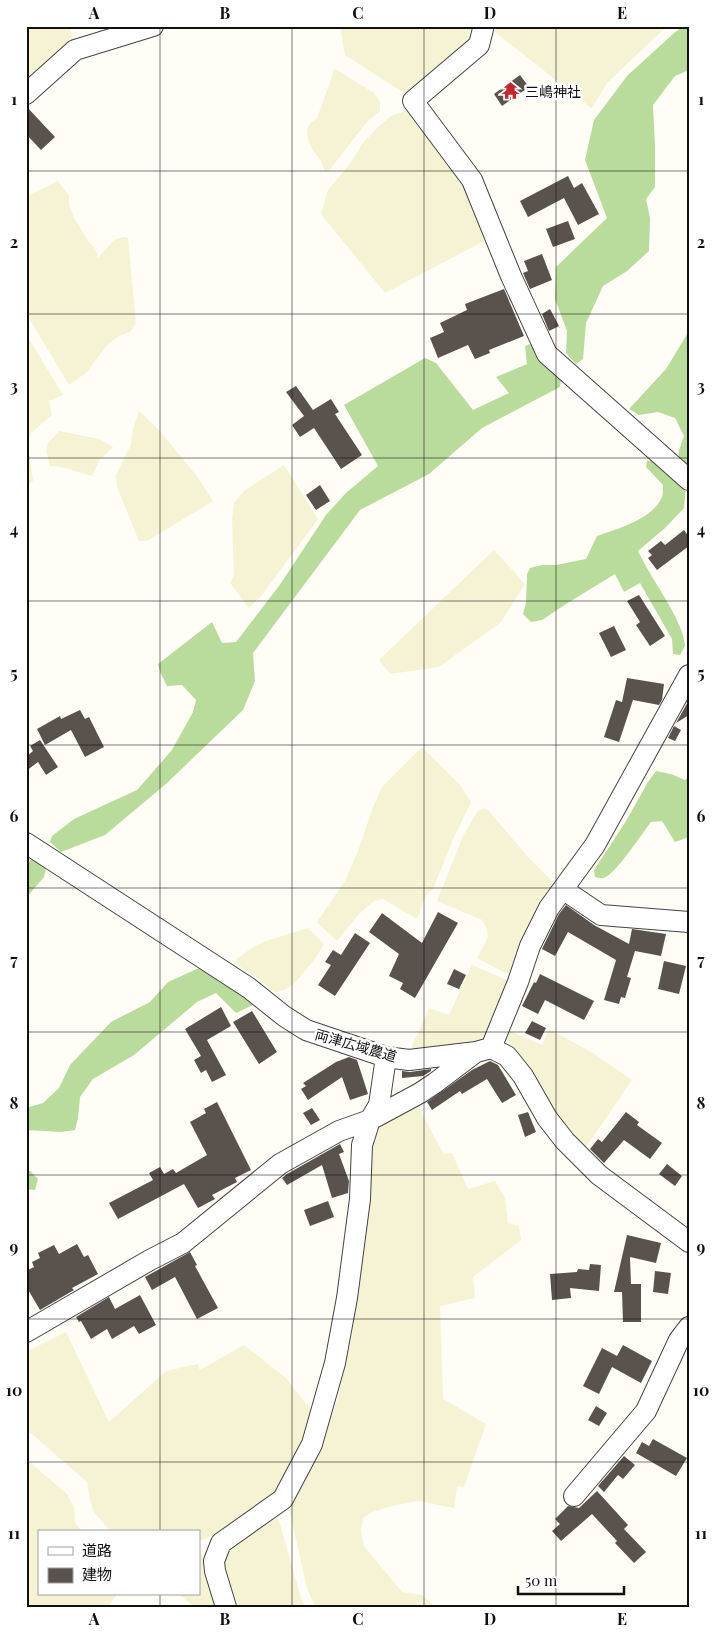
<svg xmlns="http://www.w3.org/2000/svg" width="715" height="1633" font-family="'Playfair Display','Noto Sans JP',serif">
<rect width="100%" height="100%" fill="#fffdf5"/>
<!-- farmland -->
<path fill="#f6f3d4" d="M26,26H69L73,39L26,82Z
M340,26H471L468,48L407,95L345,55Z
M492,26H667L607,83L597,100L591,108L505,40L493,30Z
M334,68L374,93L380,102V111L366,123L328,172L325,171L321,161L313,151L308,140L307,131L309,125L317,118L332,77Z
M405,111L410,112L463,180L488,239L385,293L321,214L328,190L350,164L363,143L377,128L391,116Z
M58,181L69,196V205L74,218L89,242L95,248L98,258L114,240L123,237L128,238L136,323L130,332L119,336L108,344L86,373L69,385L26,313V197Z
M26,334L63,395L49,401L52,415L31,433L28,444L33,481L26,487Z
M139,411L158,429L196,475L213,501L147,541H139L117,487L116,475L131,444L133,429Z
M59,431L99,439L113,447L99,461L92,476L61,467L50,466L46,451L48,443Z
M284,465L318,519L262,595L249,608L230,583L234,576L232,521L234,503L244,491Z
M494,550L525,584L501,622L439,667L390,674L379,660Z
M422,747L461,786L471,802L454,837L433,889L426,895L417,919L383,899L374,901L358,915L337,941L317,922L345,881L358,851L372,810L382,787Z
M484,808L488,810L528,857L557,886L511,976L477,958L488,937L487,929L482,920L437,901L463,836L477,812Z
M308,928L324,944L314,960L294,984L284,990L275,993L259,979L234,963L238,958L253,947L266,941Z
M472,965L509,981L488,1033L483,1039L415,1052L412,1051V1046L429,1008L449,1015Z
M549,1029L593,1053L632,1080L584,1150L562,1124L516,1049L505,1039L510,1031L542,1045Z
M417,1105L444,1154L452,1153L468,1189L495,1181L505,1198L508,1223L519,1226L521,1240L473,1277L475,1298L440,1306L443,1399L486,1424L464,1487L457,1486L454,1508L419,1501L392,1506L372,1512L363,1518L361,1531L364,1546L402,1592L422,1595L435,1607H315L307,1588L288,1504L321,1447L337,1400L352,1337L366,1219L371,1141L384,1123Z
M66,1332L109,1422L166,1371L197,1364L200,1370L244,1345L286,1378L306,1404L317,1413L270,1505L211,1537L199,1541V1532H111L94,1512L91,1504L87,1482L26,1429V1352Z
M26,1459L67,1494L74,1507L75,1523L83,1532H39V1594H117L108,1607H26Z
M278,1517L301,1598L305,1607H239L221,1563L227,1549Z
M202,1554L204,1571L217,1607H194L179,1594H199V1556Z"/>
<!-- forest -->
<path fill="#b9dc9c" d="M684,26H689V70L675,76L653,105L655,146V187L646,199L650,218L649,251L627,271L603,286L586,323L583,359L576,364L566,353L567,331L555,299L556,267L607,218L585,160L594,120L627,76L674,33Z
M689,331V470L678,461L679,450L684,436L675,418L658,412L639,415L629,409L666,369Z
M535,342L561,379L560,387L482,428L429,474L360,510L253,653L255,681L243,710L167,783L105,835L61,852L50,842L52,836L74,819L137,790L172,750L193,712L196,700L182,685L167,686L160,672L158,664L212,622L222,643L236,642L279,586L326,515L346,493L378,466L344,405L425,358L436,363L473,410L509,393L496,377L527,364L525,346Z
M652,460L686,486L684,508L665,528L638,551C650,577 669,600 680,627C683,633 684,640 685,646L680,655L673,654L672,639L640,583L624,592L615,574L566,604L542,620L531,622L523,614L526,603L527,574L530,568L542,565H556L586,559L597,536C617,529 653,519 662,497C663,494 663,489 663,485L646,467L647,461Z
M656,771L671,774L685,780L689,777V837L675,842L662,821L651,822C643,832 614,877 603,878C602,879 597,877 595,877L594,870L626,821L648,782Z
M32,858L47,864L44,877L26,898V866Z
M199,968L215,973L250,998L253,1005L236,1013L216,993L197,1002L134,1055L93,1079L80,1097L78,1118L75,1130L61,1132L26,1130V1108L43,1103L59,1088L70,1065L111,1022L150,1002L168,982Z
M26,1171H30L38,1179L35,1190L26,1189Z"/>
<!-- building -->
<path fill="#5a524d" d="M520,75L529,87L502,106L494,94Z
M26,106L55,137L41,150L26,134Z
M568,176L574,188L582,183L599,214L578,225L564,198L528,217L520,201Z
M568,221L575,239L553,247L546,229Z
M542,254L552,280L530,289L523,273L528,271L524,261Z
M504,289L524,336L489,350L490,353L475,359L468,345L438,358L430,338L444,332L440,323L467,310L465,304Z
M550,309L559,326L549,331L542,314Z
M296,386L313,410L331,399L339,412L335,414L362,455L341,469L314,428L300,437L292,425L304,416L286,392Z
M320,485L330,501L316,510L306,495Z
M684,530L689,537V546L657,570L648,558L652,555L648,551L661,541L665,545Z
M639,595L665,636L650,646L636,625L640,622L627,601Z
M614,626L626,650L611,657L599,633Z
M627,678L664,684L662,700L659,705L633,700L619,742L604,737L616,700L622,702Z
M689,700V715L676,723Z
M80,710L85,719L89,717L104,747L85,757L71,730L45,745L37,729L60,716L61,719Z
M674,726L681,730L675,741L668,738Z
M40,740L58,767L46,775L38,762L26,771V757L33,751L30,746Z
M566,905L594,925L629,944L632,929L666,934L661,956L635,951L627,977L631,978L625,998L621,997L619,1004L604,1000L616,960L568,932L555,956L542,949L559,914Z
M438,912L458,923L415,998L400,989L403,983L389,976L399,954L369,932L382,913L422,943Z
M355,933L370,943L335,996L318,985L331,965L325,962L333,950L341,955Z
M664,961L686,966L679,994L658,989Z
M454,969L466,975L459,989L447,984Z
M540,974L594,1001L584,1020L545,1000L538,1014L522,1006L534,982L536,983Z
M221,1007L231,1026L207,1040L226,1075L212,1082L206,1070L201,1073L194,1060L201,1056L185,1029Z
M252,1011L277,1052L259,1064L233,1022Z
M532,1021L546,1028L540,1040L525,1033Z
M349,1057L357,1060L368,1094L350,1100L342,1077L308,1100L301,1089L306,1086L303,1083L336,1062Z
M490,1061L498,1065L516,1095L502,1103L487,1079L462,1094L460,1091L432,1110L427,1102L472,1070Z
M431,1069V1071L423,1076L402,1078V1071L410,1072Z
M217,1102L251,1170L235,1178L237,1182L212,1195L215,1199L198,1208L184,1184L118,1219L109,1203L153,1180L149,1173L160,1167L164,1174L173,1169L176,1173L207,1155L190,1122L206,1113L204,1109Z
M312,1108L320,1120L311,1125L303,1113Z
M528,1112L536,1132L525,1137L518,1115Z
M626,1112L639,1122L637,1125L662,1143L650,1159L624,1140L604,1163L590,1149L598,1139L602,1142Z
M340,1144L344,1152L339,1154L349,1181L348,1193L332,1198L322,1165L287,1185L282,1178L287,1174Z
M667,1164L682,1176L675,1186L659,1174Z
M328,1201L334,1217L310,1226L304,1210Z
M627,1235L661,1243L656,1263L630,1257L631,1284H641V1322H623L622,1292H614Z
M77,1244L84,1257L88,1255L98,1274L72,1288L74,1290L40,1310L26,1286V1271L34,1267L32,1262L40,1258L38,1253L54,1245L59,1254Z
M190,1252L197,1265L195,1266L218,1308L197,1319L175,1277L152,1290L145,1277Z
M590,1264L601,1265L599,1291L570,1288L571,1298L552,1300L550,1274L577,1272L578,1269L589,1270Z
M655,1271L671,1273L668,1294L653,1292Z
M140,1295L156,1325L139,1334L134,1326L112,1339L107,1329L91,1339L81,1321L79,1322L76,1317L109,1297L115,1309Z
M623,1345L652,1361L641,1383L612,1367L599,1394L583,1386L602,1348L617,1356Z
M596,1406L607,1413L599,1426L588,1420Z
M653,1439L687,1458L676,1476L636,1453L642,1442L649,1446Z
M624,1456L635,1465L623,1479L618,1475L604,1492L598,1486Z
M597,1491L628,1525L624,1529L646,1552L634,1563L615,1543L617,1541L592,1514L561,1541L552,1531L560,1524L555,1519L568,1506L579,1508Z"/>
<g fill="none" stroke-linecap="round" stroke-linejoin="round">
<defs>
<path id="minor" d="M482,26L483,29L479,45L413,101L472,180L511,276L547,354L689,480
M26,94L75,50L153,26
M26,843L249,988L284,1016L306,1030L386,1057L409,1060L476,1052L491,1048L507,1056L523,1076L547,1118L565,1141L599,1175L689,1242
M564,890L601,915L689,922
M491,1048L518,982L530,946L549,908L595,845L689,675
M26,1332L150,1260L183,1243L280,1164L339,1131L370,1120L420,1093L435,1083L476,1052
M574,1496L646,1411L679,1340L689,1327
M226,1607L215,1571L214,1561L221,1543L283,1499L312,1444L335,1363L347,1298L360,1199L362,1145L370,1120L379,1105L386,1057"/>
</defs>
<!-- minor casing -->
<use href="#minor" stroke="#444" stroke-width="22"/>
<!-- minor -->
<use href="#minor" stroke="#fff" stroke-width="20"/>
</g>
<!-- grid -->
<path fill="none" stroke="#111" stroke-width="1" stroke-opacity="0.55" d="M160,26V1532M292,26V1607M424,26V1607M556,26V1607M26,171H689M26,314H689M26,458H689M26,601H689M26,745H689M26,888H689M26,1032H689M26,1175H689M26,1319H689M26,1462H689M160,1594V1607"/>
<!-- icons -->
<defs>
<symbol id="temple-bare" viewBox="-9 -9 18 18"><path d="M0-6L5-2H3V0L6.5 2.5H4V6H1.5V3h-3V6H-4V2.5H-6.5L-3 0V-2H-5Z" fill="#c4262e" stroke="#fff" stroke-width="2.5" paint-order="stroke"/></symbol>
</defs>
<g fill-rule="evenodd">
<use href="#temple-bare" x="498" y="78" width="25" height="25"/>
</g>
<g text-anchor="middle" dominant-baseline="central" stroke-width="5" stroke-linejoin="round" paint-order="stroke">
<!-- poi labels -->
<g font-size="14" fill="#111" stroke="#fff" text-anchor="start">
<text x="525" y="91">三嶋神社</text>
</g>
<!-- street labels -->
<g font-size="14" fill="#111" stroke="#fff">
<text transform="translate(356 1045) rotate(16)">両津広域農道</text>
</g>
</g>
<!-- border -->
<rect width="715" height="1633" fill="none" stroke="#ffffff" stroke-width="55"/>
<!-- legend -->
<rect x="38" y="1530" width="162" height="65" fill="#ffffff" stroke="#a0a0a0"/>
<rect x="48" y="1547" width="25" height="8" fill="#ffffff" stroke="#a0a0a0"/>
<text x="82" y="1556" font-size="15" fill="#111111">道路</text>
<rect x="48" y="1568" width="25" height="15" fill="#5a524d" stroke="#a0a0a0"/>
<text x="82" y="1580" font-size="15" fill="#111111">建物</text>
<!-- scale -->
<path d="M518 1586v8h106v-8" fill="none" stroke="#111111" stroke-width="2.5"/>
<text x="525" y="1586" font-size="15" fill="#111111" stroke="#ffffff" stroke-width="4" paint-order="stroke">50 m</text>
<rect x="28" y="28" width="660" height="1578" fill="none" stroke="#111" stroke-width="2"/>
<g font-size="16" text-anchor="middle" font-weight="bold" fill="#111">
<text x="94" y="19">A</text>
<text x="225" y="19">B</text>
<text x="358" y="19">C</text>
<text x="490" y="19">D</text>
<text x="622" y="19">E</text>
<text x="14" y="105">1</text>
<text x="701" y="105">1</text>
<text x="14" y="248">2</text>
<text x="701" y="248">2</text>
<text x="14" y="392">3</text>
<text x="701" y="392">3</text>
<text x="14" y="535">4</text>
<text x="701" y="535">4</text>
<text x="14" y="679">5</text>
<text x="701" y="679">5</text>
<text x="14" y="822">6</text>
<text x="701" y="822">6</text>
<text x="14" y="966">7</text>
<text x="701" y="966">7</text>
<text x="14" y="1109">8</text>
<text x="701" y="1109">8</text>
<text x="14" y="1253">9</text>
<text x="701" y="1253">9</text>
<text x="14" y="1396">10</text>
<text x="701" y="1396">10</text>
<text x="14" y="1539">11</text>
<text x="701" y="1539">11</text>
<text x="94" y="1625">A</text>
<text x="225" y="1625">B</text>
<text x="358" y="1625">C</text>
<text x="490" y="1625">D</text>
<text x="622" y="1625">E</text>
</g>
</svg>
